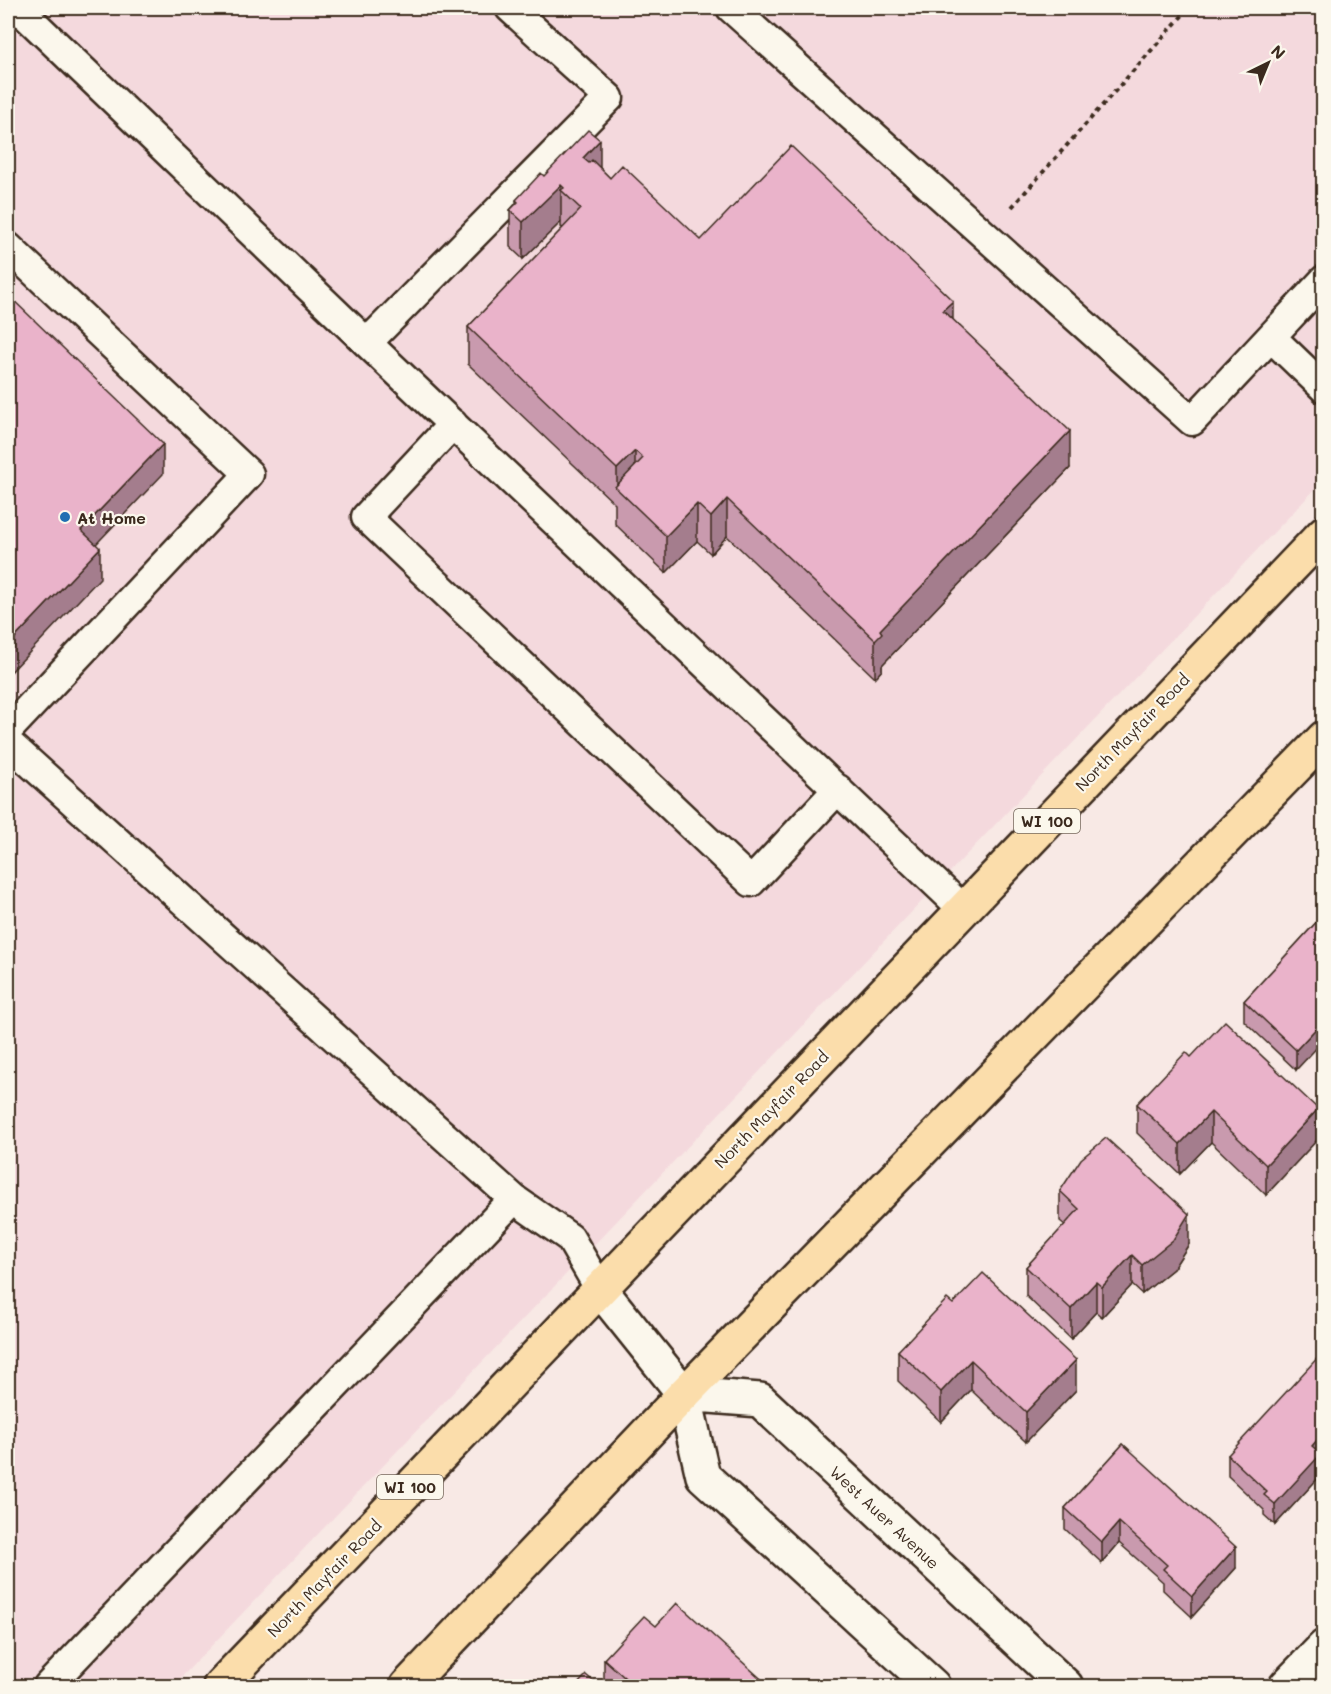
<svg xmlns="http://www.w3.org/2000/svg" width="1331" height="1694" font-family="Mali,sans-serif">
<rect width="100%" height="100%" fill="#f8e9e5"/>
<filter id="ink" filterUnits="userSpaceOnUse"><feTurbulence type="fractalNoise" baseFrequency=".0167" numOctaves="2"/><feDisplacementMap in="SourceGraphic" scale="12" xChannelSelector="R" yChannelSelector="G"/><feConvolveMatrix kernelMatrix="1 2 1 2 8 2 1 2 1" color-interpolation-filters="sRGB"/></filter>
<g filter="url(#ink)">
<!-- built -->
<path fill="#f4d9dd" d="M8,8H1323V481L173,1686H8Z"/>
<g fill="none" stroke-linecap="round" stroke-linejoin="round">
<defs>
<path id="service" d="M18,8L367,343L963,909
M731,8L1192,421L1324,280
M8,247L249,474L8,730
M1271,337L1324,388
M367,343L609,98L510,8
M453,424L366,517L751,882L838,789
M8,743L514,1199L570,1238L599,1288
M48,1686L514,1199"/>
<path id="minor" d="M599,1288L684,1394L703,1476L933,1686
M684,1394L760,1400L1066,1686
M1286,1686L1324,1647"/>
<path id="primary" d="M220,1686L1324,533
M407,1686L684,1394L1324,738"/>
</defs>
<!-- service casing -->
<use href="#service" stroke="#3b2a1e" stroke-width="33"/>
<!-- minor casing -->
<use href="#minor" stroke="#3b2a1e" stroke-width="38"/>
<!-- primary casing -->
<use href="#primary" stroke="#3b2a1e" stroke-width="38"/>
<!-- path -->
<path stroke="#3b2a1e" stroke-width="4" stroke-dasharray="4.5 4.5" stroke-linecap="butt" d="M1012,207L1189,8"/>
<!-- service -->
<use href="#service" stroke="#fbf7ec" stroke-width="28"/>
<!-- minor -->
<use href="#minor" stroke="#fbf7ec" stroke-width="33"/>
<!-- primary -->
<use href="#primary" stroke="#fbddab" stroke-width="33"/>
</g>
<!-- wall -->
<path fill="#c99aae" stroke="#3b2a1e" stroke-width="1.5" d="M600,168L610,178L701,240L953,320L1070,468L882,665V670L875,678L727,536L711,554L697,541L666,573L615,524V504L468,364V327L563,228L561,227V222L523,259L510,247V210L516,203V200L544,176Z
M1323,915L1296,1070L1244,1021V1001Z
M1191,1057L1318,1139L1266,1195L1211,1142L1180,1174L1137,1133V1104Z
M1060,1191L1189,1244L1173,1269L1142,1294L1132,1285L1102,1317L1096,1312L1071,1339L1026,1296V1267L1065,1225L1060,1221Z
M953,1304L1076,1390L1026,1442L971,1390L941,1422L898,1381V1351Z
M1123,1444L1236,1568L1192,1617L1163,1590V1582L1119,1543L1102,1563L1065,1529V1508Z
M1228,1455L1321,1457V1475L1275,1525L1264,1515V1510L1228,1476Z
M656,1626L769,1686H612L604,1680V1659Z"/>
<!-- shaded-wall -->
<path fill="#a47d8d" stroke="#3b2a1e" stroke-width="1.5" d="M600,140V178L583,158Z
M561,185V222L523,259V222Z
M953,301V338L943,310Z
M1070,431V468L882,665V670L875,678V640L880,630Z
M163,444V474L81,560V530Z
M635,451V488L617,489V469Z
M727,499V536L711,554V517Z
M697,504V541L666,573V536Z
M100,548V578L8,675V645Z
M1323,1021V1041L1296,1070V1050Z
M1318,1109V1139L1266,1195V1165Z
M1211,1112V1142L1180,1174V1144Z
M1189,1214V1244L1173,1269L1142,1294V1265Z
M1132,1255V1285L1102,1317V1287Z
M1096,1282V1312L1071,1339V1309Z
M971,1360V1390L941,1422V1392Z
M1076,1360V1390L1026,1442V1412Z
M1323,1433V1454L1321,1457V1475L1275,1525V1504L1312,1446Z
M1119,1522V1543L1102,1563V1542Z
M1236,1547V1568L1192,1617V1596Z"/>
<!-- building -->
<path fill="#eab3ca" stroke="#3b2a1e" stroke-width="1.5" d="M588,130L600,140L583,158L589,163L592,160L610,178L622,165L701,240L791,146L953,301L943,310L1070,431L880,630L882,633L875,640L727,499L711,517L697,504L666,536L615,487L643,458L635,451L617,469L468,327L581,209L561,190L564,188L561,185L523,222L510,210L518,202L516,200L541,173L544,176Z
M8,295L163,444L81,530L100,548L8,645Z
M1323,915V1021L1296,1050L1244,1001Z
M1225,1021L1318,1109L1266,1165L1211,1112L1180,1144L1137,1104L1186,1052L1191,1057Z
M1106,1138L1189,1214L1173,1240L1142,1265L1132,1255L1102,1287L1096,1282L1071,1309L1026,1267L1079,1209L1060,1191L1081,1159Z
M983,1273L1076,1360L1026,1412L971,1360L941,1392L898,1351L947,1299L953,1304Z
M1322,1353L1323,1354V1433L1312,1446L1321,1454L1275,1504L1264,1495L1267,1492L1228,1455Z
M1123,1444L1236,1547L1192,1596L1163,1569L1167,1565L1119,1522L1102,1542L1065,1508Z
M677,1603L769,1686H691L689,1685L687,1686H634L604,1659L644,1616L656,1626Z
M586,1675L599,1686H576Z"/>
</g>
<!-- markers -->
<circle fill="#1f6fb2" stroke="#fbf7ec" stroke-width="2" cx="65" cy="517" r="6"/>
<g text-anchor="middle" dominant-baseline="central" stroke-width="4.5" stroke-linejoin="round" paint-order="stroke">
<!-- shield labels -->
<g fill="#fbf7ec" stroke="#75685c" stroke-width="1.5">
<rect x="1014" y="809" width="66" height="24" rx="4.5"/>
<rect x="377" y="1475" width="66" height="24" rx="4.5"/>
</g>
<g font-size="15" font-weight="bold" fill="#3b2a1e">
<text x="1047" y="821">WI 100</text>
<text x="410" y="1487">WI 100</text>
</g>
<!-- poi labels -->
<g font-size="16" font-weight="bold" fill="#3b2a1e" stroke="#fbf7ec" text-anchor="start">
<text x="77" y="517">At Home</text>
</g>
<!-- street labels -->
<g font-size="16" fill="#3b2a1e" stroke="#fbf7ec">
<text transform="translate(1132 732) rotate(-46)">North Mayfair Road</text>
<text transform="translate(771 1109) rotate(-46)">North Mayfair Road</text>
<text transform="translate(885 1517) rotate(43)">West Auer Avenue</text>
<text transform="translate(324 1578) rotate(-46)">North Mayfair Road</text>
</g>
</g>
<!-- margin -->
<rect width="1331" height="1694" fill="none" stroke="#fbf7ec" stroke-width="30"/>
<rect x="15" y="15" width="1301" height="1664" fill="none" stroke="#3b2a1e" stroke-width="2" filter="url(#ink)"/>
<!-- north arrow -->
<g transform="translate(1268 63) rotate(43)" stroke="#fbf7ec" stroke-width="4.5" paint-order="stroke">
<path d="M0-4.5L10 22L0 15L-10 22Z" fill="#3b2a1e"/>
<text y="-9" font-size="16" font-weight="bold" text-anchor="middle" fill="#3b2a1e">N</text>
</g>
</svg>
